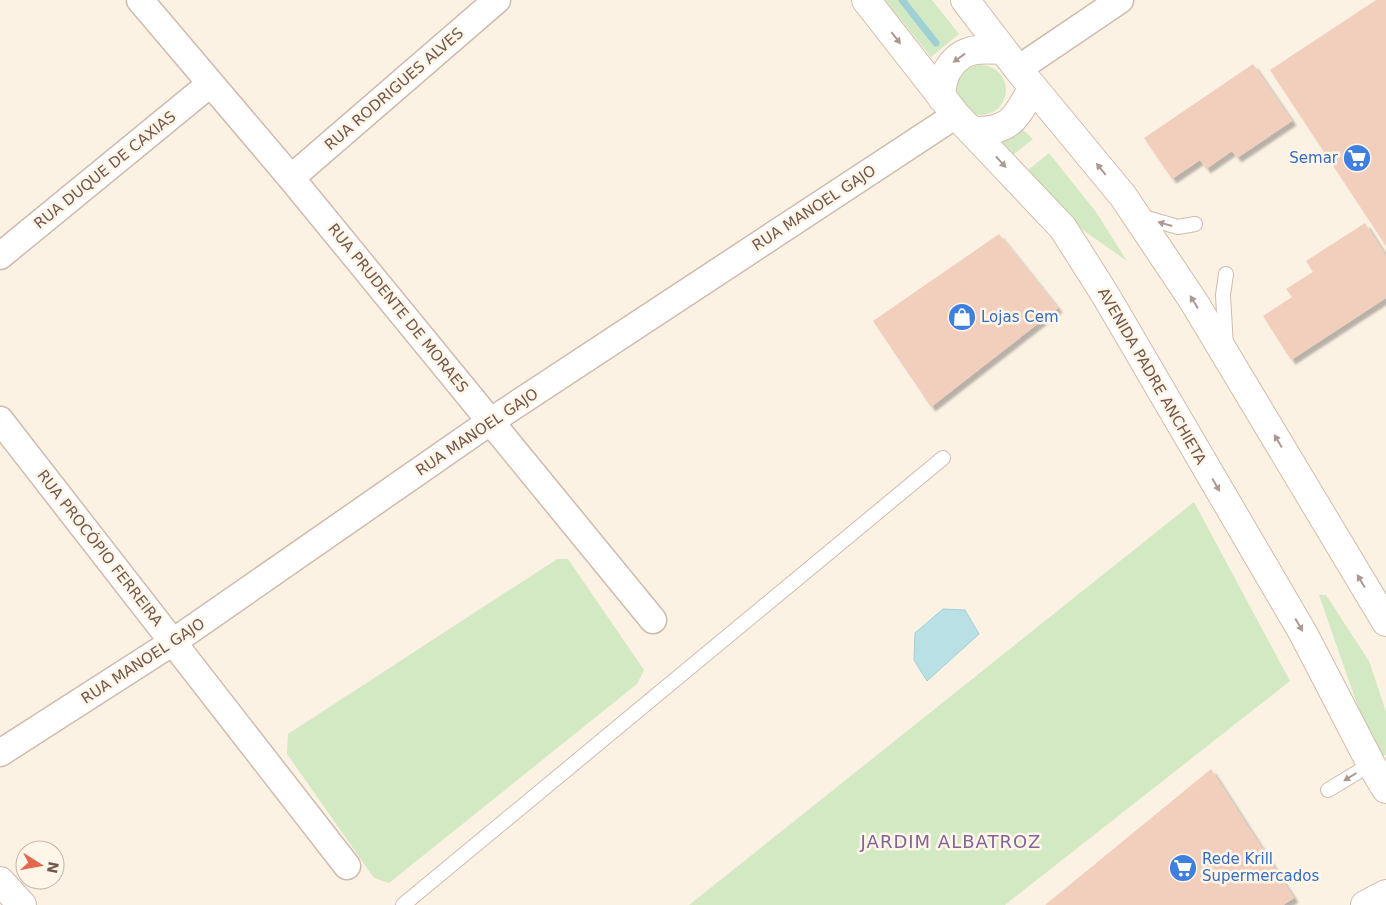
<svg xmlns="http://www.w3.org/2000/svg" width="1386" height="905" font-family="'DejaVu Sans',sans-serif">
<defs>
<filter id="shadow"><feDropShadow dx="4.5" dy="4.5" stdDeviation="1" flood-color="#0004"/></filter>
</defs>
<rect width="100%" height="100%" fill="#fcf2e4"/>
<!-- green -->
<path fill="#d3e9c3" d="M885,0H932L959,34L931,57Z
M956 90a25 25 0 1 1 50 0a25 25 0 1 1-50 0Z
M1022,129L1033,139L1009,158L999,143Z
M1049,153L1096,212L1127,261L1080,228L1054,204L1028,170Z
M1194,502L1290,681L1005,905H689Z
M557,559H568L644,670L637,684L389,883L374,878L287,754L288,734Z
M1319,595H1326L1369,661L1386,712V755L1381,756L1358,707Z"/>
<!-- water -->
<path fill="#b9e0e5" stroke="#9fd0d6" d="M943,609L965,610L979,634L927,681L914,660L915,633Z"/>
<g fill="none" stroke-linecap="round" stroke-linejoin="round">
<!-- stream -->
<path stroke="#9fd0d6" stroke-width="7" d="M902,0L936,43"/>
</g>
<!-- building -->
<path fill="#f1cfbc" filter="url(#shadow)" d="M1376,0H1386V246L1270,70Z
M1253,64L1292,121L1237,158L1232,151L1206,169L1200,160L1172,179L1144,138Z
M1365,223L1386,256V298L1291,360L1263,316L1292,297L1286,289L1313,272L1306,261Z
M999,234L1058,308L931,407L873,321Z
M1211,769L1294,898L1283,905H1045Z"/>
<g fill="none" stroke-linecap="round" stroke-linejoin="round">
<defs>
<path id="service" d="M1140,216L1178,227L1195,224
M1226,274L1223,295L1226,347
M1328,790L1371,764
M403,905L943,458"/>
<path id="minor" d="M140,0L291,178L653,620
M1018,69L1120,0
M291,178L497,0
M0,256L210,84
M0,420L347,866
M0,753L173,642L491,421L956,115"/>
<path id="tertiary" d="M0,881L22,905
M1365,905L1386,894"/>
<path id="secondary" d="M866,0L956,115L1063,228L1106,296L1303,633L1371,764L1386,789
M965,0L1018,69L1123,196L1194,302L1386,622
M942,98C941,88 943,79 947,71C961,47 979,49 1003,50
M972,131C1012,132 1016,117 1033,87"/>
</defs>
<!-- service casing -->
<use href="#service" stroke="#cfbbae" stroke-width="16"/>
<!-- minor casing -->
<use href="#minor" stroke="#cfbbae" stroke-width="29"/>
<!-- tertiary casing -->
<use href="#tertiary" stroke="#cfbbae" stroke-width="30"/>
<!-- secondary casing -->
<use href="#secondary" stroke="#d2bbab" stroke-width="30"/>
<!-- service -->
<use href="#service" stroke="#fff" stroke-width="14"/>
<!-- minor -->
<use href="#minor" stroke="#fff" stroke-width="26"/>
<!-- tertiary -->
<use href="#tertiary" stroke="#fff" stroke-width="28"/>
<!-- secondary -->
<use href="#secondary" stroke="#fff" stroke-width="28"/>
</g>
<!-- one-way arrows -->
<defs><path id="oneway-solid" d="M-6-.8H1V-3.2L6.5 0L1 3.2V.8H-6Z" transform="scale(1.25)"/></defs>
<g fill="#ac9a92">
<use href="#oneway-solid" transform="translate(896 38) rotate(52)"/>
<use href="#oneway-solid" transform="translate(959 58) rotate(144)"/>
<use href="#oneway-solid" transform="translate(1001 162) rotate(47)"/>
<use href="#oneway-solid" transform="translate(1101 169) rotate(-129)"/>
<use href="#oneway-solid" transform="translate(1165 224) rotate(-164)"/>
<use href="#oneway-solid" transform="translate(1194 302) rotate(-122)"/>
<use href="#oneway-solid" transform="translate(1278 441) rotate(-121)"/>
<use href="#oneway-solid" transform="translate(1216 485) rotate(60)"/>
<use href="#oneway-solid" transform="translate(1361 581) rotate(-121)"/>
<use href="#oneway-solid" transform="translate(1299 625) rotate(60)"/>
<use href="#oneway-solid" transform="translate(1350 777) rotate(148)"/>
</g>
<!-- icons -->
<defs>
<symbol id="supermarket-disc" viewBox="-11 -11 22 22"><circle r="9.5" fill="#3f7fe0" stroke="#fff6ea"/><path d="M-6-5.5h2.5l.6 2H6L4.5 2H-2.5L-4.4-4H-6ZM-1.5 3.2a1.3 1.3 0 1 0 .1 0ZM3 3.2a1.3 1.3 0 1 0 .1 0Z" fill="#fff"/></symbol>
<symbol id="shop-disc" viewBox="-11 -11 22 22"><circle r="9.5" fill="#3f7fe0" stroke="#fff6ea"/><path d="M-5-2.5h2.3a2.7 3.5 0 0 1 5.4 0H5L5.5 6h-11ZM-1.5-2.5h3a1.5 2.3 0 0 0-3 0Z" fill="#fff"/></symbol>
</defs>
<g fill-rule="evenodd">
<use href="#supermarket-disc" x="1341" y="142" width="32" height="32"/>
<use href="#shop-disc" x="946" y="301" width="32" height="32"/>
<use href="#supermarket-disc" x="1167" y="852" width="32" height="32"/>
</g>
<g text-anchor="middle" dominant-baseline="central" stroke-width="5" stroke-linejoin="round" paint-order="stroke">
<!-- street labels -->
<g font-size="15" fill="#74574a" stroke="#fff6ea">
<text transform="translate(394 89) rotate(-41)">RUA RODRIGUES ALVES</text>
<text transform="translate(105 170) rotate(-39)">RUA DUQUE DE CAXIAS</text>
<text transform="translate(814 208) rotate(-33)">RUA MANOEL GAJO</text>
<text transform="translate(398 308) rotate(51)">RUA PRUDENTE DE MORAES</text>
<text transform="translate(1152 376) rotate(60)">AVENIDA PADRE ANCHIETA</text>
<text transform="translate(477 432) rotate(-34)">RUA MANOEL GAJO</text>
<text transform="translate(100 548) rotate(52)">RUA PROCÓPIO FERREIRA</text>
<text transform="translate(143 661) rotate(-33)">RUA MANOEL GAJO</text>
</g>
<!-- shop labels -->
<g font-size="15" fill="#366cbe" stroke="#fff6ea" text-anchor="start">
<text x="1338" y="158" text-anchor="end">Semar</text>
<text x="981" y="317">Lojas Cem</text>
<text x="1202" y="859">Rede Krill<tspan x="1202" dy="17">Supermercados</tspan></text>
</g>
<!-- quarter labels -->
<g font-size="18" letter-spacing="1" fill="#856597" stroke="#fff6ea">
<text x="951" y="841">JARDIM ALBATROZ</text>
</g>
</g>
<!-- north arrow -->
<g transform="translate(40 865) rotate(101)"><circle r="24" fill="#fff6ea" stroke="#c7b6aa"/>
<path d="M0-4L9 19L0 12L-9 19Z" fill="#e4684b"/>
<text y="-8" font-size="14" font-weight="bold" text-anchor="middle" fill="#74574a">N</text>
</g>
</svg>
